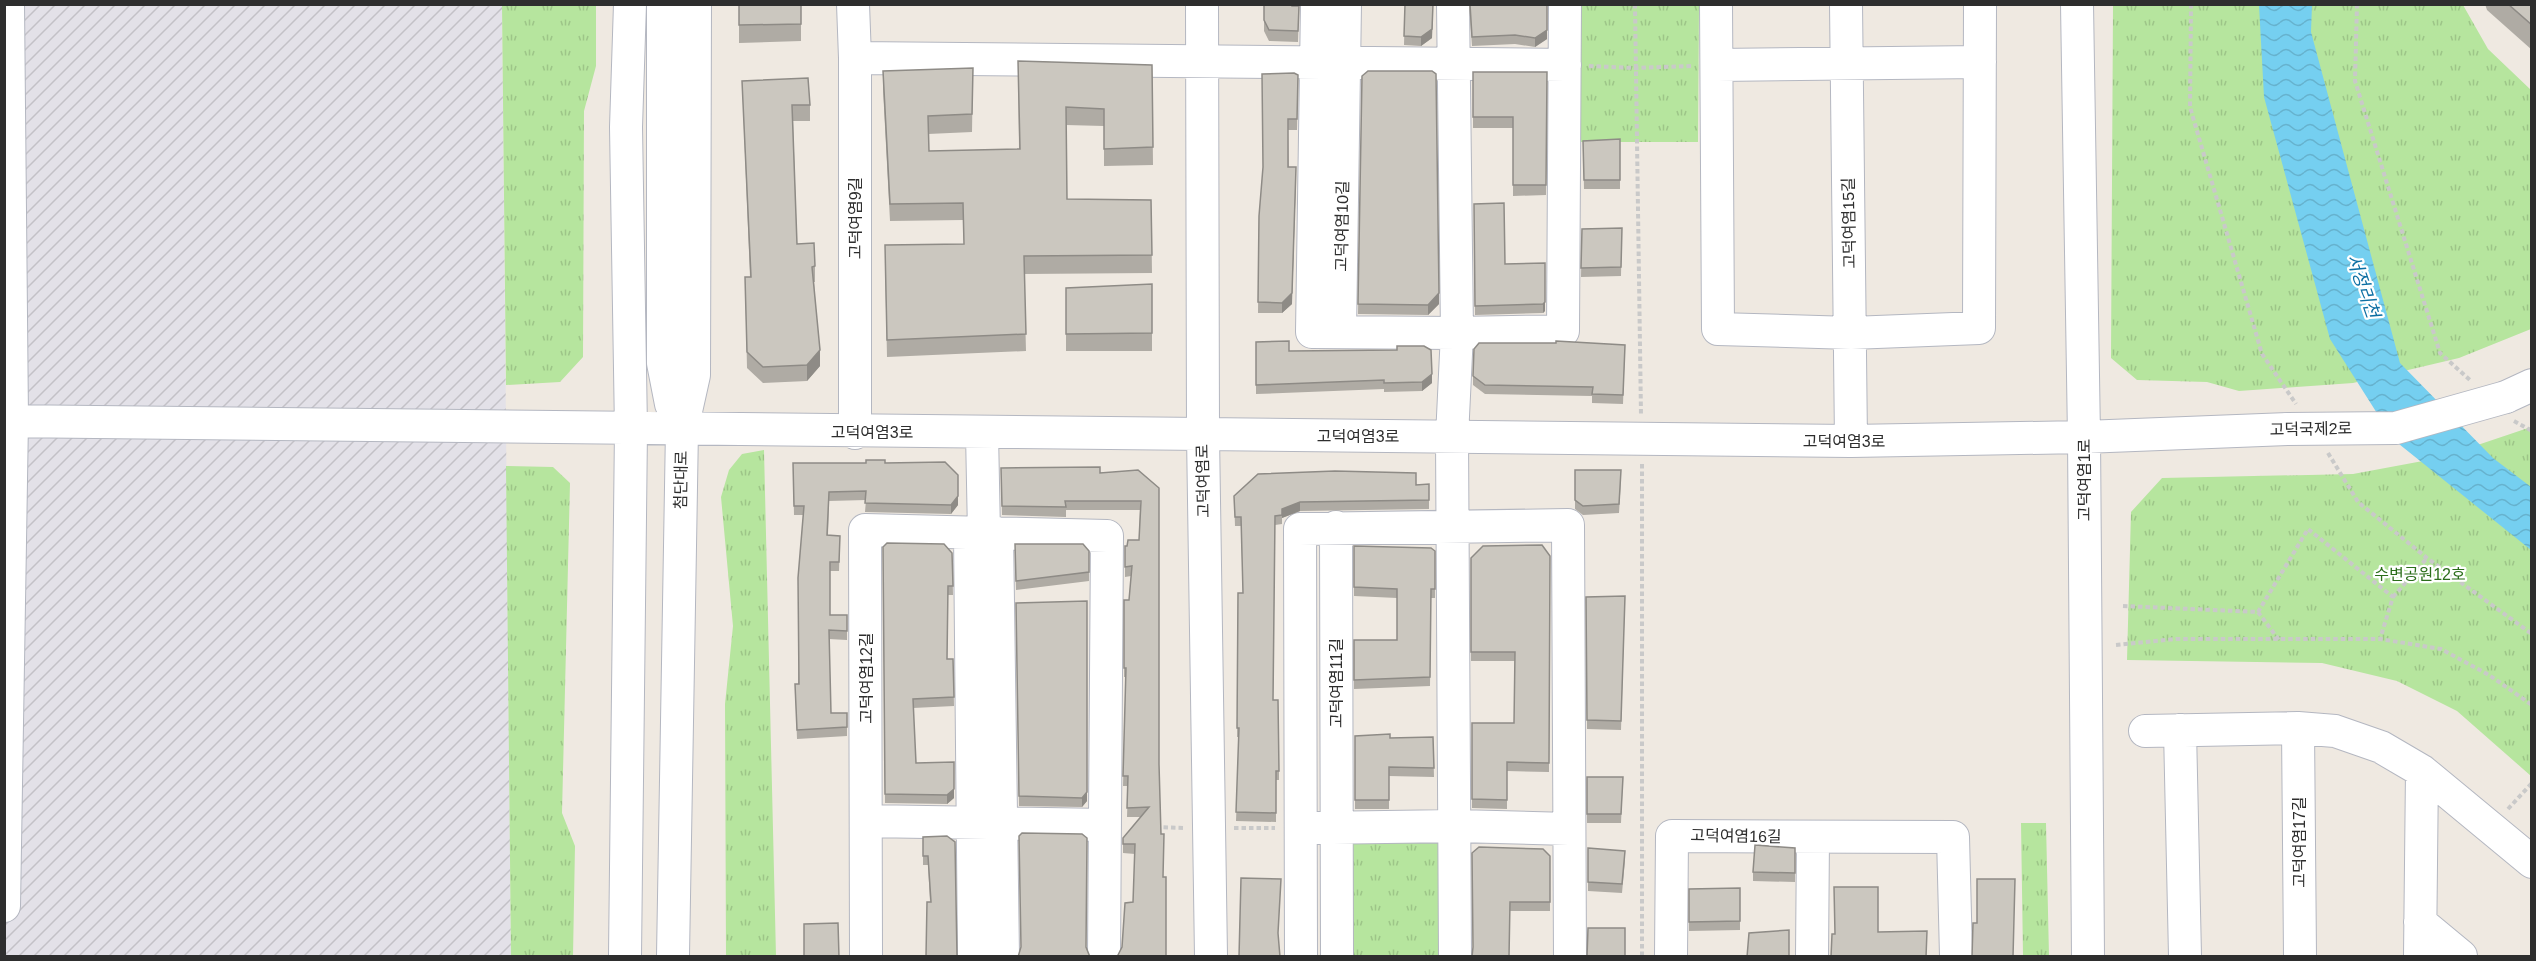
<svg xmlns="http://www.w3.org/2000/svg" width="2536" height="961" font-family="Helvetica,'Noto Sans KR',sans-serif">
<defs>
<pattern id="industrial-furrows" width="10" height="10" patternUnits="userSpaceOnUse" patternTransform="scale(1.5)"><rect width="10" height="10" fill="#e3e1e8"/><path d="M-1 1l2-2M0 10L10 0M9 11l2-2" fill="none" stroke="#c3c1c7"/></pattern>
<pattern id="grass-tufts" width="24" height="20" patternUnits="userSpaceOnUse" patternTransform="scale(1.5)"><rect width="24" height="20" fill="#b6e59e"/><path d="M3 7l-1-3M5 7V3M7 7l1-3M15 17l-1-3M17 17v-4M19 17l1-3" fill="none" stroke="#9dc588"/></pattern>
<pattern id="water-waves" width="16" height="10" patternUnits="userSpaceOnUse" patternTransform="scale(1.5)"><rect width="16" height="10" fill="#75cff0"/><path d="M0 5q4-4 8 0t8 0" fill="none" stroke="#66b2ce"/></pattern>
</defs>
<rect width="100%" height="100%" fill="#efe9e1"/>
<!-- industrial -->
<path fill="url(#industrial-furrows)" d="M5,5H502L511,956H5Z"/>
<!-- grass -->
<path fill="url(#grass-tufts)" d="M502,5H596V66L584,111L583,357L560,382L506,385Z
M1580,5H1699L1698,142H1579Z
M2113,5H2463L2488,49L2531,90V329L2459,358L2353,383L2239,391L2207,382L2137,380L2111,358Z
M2531,427V776L2457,711L2397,681L2322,663L2127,660L2131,512L2162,478L2353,474L2439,458Z
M764,450L776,956H726L725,704L733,626L721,497L729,470L742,454Z
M506,466L553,467L570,483L562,813L575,846L573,956H511Z
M2021,823H2046L2049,956H2023Z
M1348,840H1440V956H1344Z"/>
<!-- water -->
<path fill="url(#water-waves)" d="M2259,5H2312L2311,32L2400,363L2493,458L2531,487V550L2394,440L2330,339L2264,97Z"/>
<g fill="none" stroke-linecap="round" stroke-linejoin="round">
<defs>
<path id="minor" d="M663,4V363L671,404L682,429
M853,4L855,58V433
M1202,4L1203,435L1211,956
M1317,4L1312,332L1457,333L1453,4
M1716,4L1718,329L1851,333L1979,328L1980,4
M1846,4L1851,441
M2077,4L2084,437L2088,956
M855,58L1565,65
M1717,65L1980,62
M1340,331L1345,4
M2506,397L2532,385
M4,421L1851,441L2084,437L2288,429
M982,433L984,533
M1336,527L1337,956
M970,533L974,956
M997,533L1003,956
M2298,728L2300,956
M2180,730L2185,956
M2145,731L2298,728L2335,731L2381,747L2422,771L2532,862
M866,821L1105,825
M1315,828L1456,826L1569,829
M4,906L12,420L8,4
M2420,922L2461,956
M625,956L631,429L626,127L630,4
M673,956L682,429L694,375L695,4
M866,956L865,530L1107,536L1104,956
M1301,956L1300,529L1568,525L1570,956
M1455,956L1452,437L1457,333L1563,331L1565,4
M1671,956L1672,836L1953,837L1956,956
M1812,956L1813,837
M2420,956L2422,771"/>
</defs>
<!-- minor casing -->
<use href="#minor" stroke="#b4b7c1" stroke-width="34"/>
<!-- path -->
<path stroke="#c9c9c9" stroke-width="4" stroke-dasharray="4.5 3" stroke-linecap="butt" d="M1635,4L1641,415
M2191,4L2190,107L2262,354L2296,404
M2357,4L2355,81L2440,353L2471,381
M1589,66L1635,68L1693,66
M2514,421L2532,431
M2328,453L2358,502L2427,558L2532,634
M1642,464V956
M2393,597L2427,558
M2123,606L2258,612L2308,529L2393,597L2380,639
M2258,612L2279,640
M2116,645L2176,639H2380L2441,649L2489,675L2532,705
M2508,809L2532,783
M1156,827L1185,828
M1234,828H1275"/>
<!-- minor -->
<use href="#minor" stroke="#fff" stroke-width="32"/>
<defs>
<path id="minor-bridge" d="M2288,429L2396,428L2506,397"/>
</defs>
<!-- minor-bridge casing -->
<use href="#minor-bridge" stroke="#b4b7c1" stroke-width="34" stroke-linecap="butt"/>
<!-- minor-bridge -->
<use href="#minor-bridge" stroke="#fff" stroke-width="32"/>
</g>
<!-- wall -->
<path fill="#afaba4" d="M739,4H801V41L739,43Z
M1264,4L1299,6L1298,42L1269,41L1264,31Z
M1405,4H1433L1432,38L1421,46L1404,45Z
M1469,4H1547V39L1535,47L1515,44L1472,46Z
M2485,4H2532V50L2487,10Z
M1018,61L1152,65L1153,165L1104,166V126L1066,125L1067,199L1151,200L1152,273L1024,274L1026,351L887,357L885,263L964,244L963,220L890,221L883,89V71L973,68L972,132L928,134L929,151L1019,149Z
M1473,72H1547L1546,195L1513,196V128H1473Z
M1298,75L1297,130H1288L1292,304L1282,313H1258L1259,216Z
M1362,76L1439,304L1428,315L1358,314Z
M742,81L810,105V121H793L797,244L815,266V282H814L820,366L807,381L763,383L747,368L745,277H750Z
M1620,139V189H1584L1583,141Z
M1474,204L1505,264L1545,263V311L1543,313L1475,315Z
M1622,228L1621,276L1581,277L1582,229Z
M1152,284V351H1066V288Z
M1256,342L1289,351L1432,383L1422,391L1384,392V389L1256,394Z
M1625,345L1623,404L1592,403V396L1485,394L1473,385V376Z
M793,463H885L958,475V505L951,514L865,512L866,500L829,501L828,535L840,536L839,571H830V615H847V640L829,639L831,713H847V736L797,739L795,684H798L803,515H794Z
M1001,468L1100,473L1138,470L1159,764L1161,834L1122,947L1133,902L1135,854L1123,853V838L1141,817H1127L1128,786H1123L1126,677H1124V600H1129L1131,576L1125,577V546H1127L1139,540L1140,510H1066V517L1002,515Z
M1575,470L1621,479L1619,513L1583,515L1575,509Z
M1429,484V509L1300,511L1282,518V524L1275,525L1273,700L1279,771V780H1276V822L1236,821L1239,737H1237L1238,593H1243L1241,526H1235L1234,496Z
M1015,544L1089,551V581L1016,590Z
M1354,546L1435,551V598H1431L1430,686L1354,689V640H1397V598L1354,596Z
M883,547L952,553L953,595H948L947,659H953L954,706L913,708L916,763L954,798L947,804L885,803Z
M1550,556L1549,772L1507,771V809L1472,808V723H1514L1515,661H1471V558Z
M1625,596L1621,730L1587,729L1586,597Z
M1016,603L1087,801L1082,807L1019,806Z
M1355,736L1390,738L1433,737L1434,777L1389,776V809H1355Z
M1587,777H1623L1621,823H1587Z
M947,836L930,902L928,865H923V837Z
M1588,848L1625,860L1622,893L1588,891Z
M1795,848V882L1753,881V872Z
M1472,853L1550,856V911H1510L1473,947Z
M1740,888V930L1689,931V889Z"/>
<!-- shaded-wall -->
<path fill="#8e8b86" d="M1433,4L1432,38L1421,46V37Z
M1547,4V39L1535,47V38Z
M1296,178L1292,304L1282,313V303Z
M1439,293V304L1428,315V305Z
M1545,302V311L1543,313V304Z
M820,350V366L807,381V365Z
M1432,374V383L1422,391V382Z
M958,496V505L951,514V505Z
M1300,502V511L1282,518V509Z
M954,789V798L947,804V795Z
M1087,792V801L1082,807V798Z"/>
<!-- building -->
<path fill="#cbc7bf" stroke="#8e8b86" stroke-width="1.5" d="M739,4H801V24L739,25Z
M1264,4H1292V6H1299L1298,31L1269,30L1264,20Z
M1405,4H1433L1432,29L1421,37L1404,36Z
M1470,4H1547V30L1535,38L1515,35L1472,37Z
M2508,4H2532V25Z
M1018,61L1152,65L1153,147L1104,149V109L1066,107L1067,199L1151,200L1152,255L1024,256L1026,334L887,340L885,245L964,244L963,203L890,204L883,71L973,68L972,114L928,116L929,151L1020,149Z
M1368,71H1432L1436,74L1439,293L1428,305L1358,304L1362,76Z
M1473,72H1547L1546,185H1513V117H1473Z
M1294,73L1298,75L1297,119H1288V167H1296L1292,293L1282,303L1258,302L1259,216L1263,167L1262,74Z
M808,78L810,105H792L797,244L814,243L815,266L812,267L820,350L807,365L763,367L747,352L745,277H751L742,81Z
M1620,139V180H1584L1583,141Z
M1504,203L1505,264L1545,263V302L1543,304L1475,306L1474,204Z
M1622,228L1621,267L1581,268L1582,229Z
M1152,284V333L1066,334V288Z
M1289,341V351L1397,350V346H1424L1431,350L1432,374L1422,382L1384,383V380L1256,385V342Z
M1556,341L1625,345L1623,395L1592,394L1593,387L1485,385L1473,376L1474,349L1479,343H1556Z
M866,460H885V463L945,462L958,475V496L951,505L865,503L866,491L829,492L827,535L840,536L839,562H830V615H847V631L829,630L831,713H847V727L797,730L795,684H799L798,578L804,506H794L793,463H866Z
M1100,467V473L1138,470L1159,488V764L1161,834H1164L1163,877H1166V957H1117L1122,947L1125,903L1133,902L1135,844H1123V838L1149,807L1127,808L1128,776H1123L1126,668H1124V600H1129L1132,566L1125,567V546H1127L1128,540H1139L1141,501H1065L1066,507L1002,506L1001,468Z
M1575,470H1621L1619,504L1583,506L1575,500Z
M1335,471L1416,473V485L1429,484V500L1300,502L1282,509V515L1275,516L1273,700H1278L1279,771H1276V813L1236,812L1239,728H1237L1238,593H1243L1241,517H1235L1234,496L1258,474Z
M887,543L944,544L952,553L953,586H948L947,659H953L954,697L913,699L916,763L954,762V789L947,795L885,794L883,547Z
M1015,544H1083L1089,551V572L1016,581Z
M1542,545L1550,556L1549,763L1507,762V800L1472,799V723H1514L1515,652H1471V558L1483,546Z
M1354,546L1431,548L1435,551V589H1431L1430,677L1354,680V640H1397V589L1354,587Z
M1625,596L1621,721L1587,720L1586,597Z
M1087,601V792L1082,798L1019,796L1016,603Z
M1390,734V738L1433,737L1434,768L1389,767V800H1355V736Z
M1587,777H1623L1621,814H1587Z
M1022,833L1082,834L1087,838L1086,947L1090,957H1018L1021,947L1019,836Z
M947,836L955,842L957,957H921L926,956L927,902H931L928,856H923V837Z
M1755,845L1795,848V873L1753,872Z
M1479,847L1543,849L1550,856V902H1510L1509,957H1472L1473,947L1472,853Z
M1588,848L1625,851L1622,884L1588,882Z
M1241,878L1281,879L1278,933L1280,957H1239Z
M1977,879H2015L2013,957H1972L1973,923H1977Z
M1834,887H1878V932L1927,931L1926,957H1831L1832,934H1835Z
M1740,888V921L1689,922V889Z
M838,923L839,957H804V924Z
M1588,928H1625V957H1587Z
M1789,930V957H1747L1749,933Z"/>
<g text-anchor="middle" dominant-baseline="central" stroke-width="4.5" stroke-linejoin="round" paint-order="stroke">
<!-- street labels -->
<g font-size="16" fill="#2e2e2e" stroke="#fff">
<text transform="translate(855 218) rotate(-90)">고덕여염9길</text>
<text transform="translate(1849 223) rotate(-91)">고덕여염15길</text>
<text transform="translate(1342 226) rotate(-89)">고덕여염10길</text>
<text transform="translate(2311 429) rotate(-1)">고덕국제2로</text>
<text x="872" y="432">고덕여염3로</text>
<text x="1358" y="436">고덕여염3로</text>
<text x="1844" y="441">고덕여염3로</text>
<text transform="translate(681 480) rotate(-89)">첨단대로</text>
<text transform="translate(2084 480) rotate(-90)">고덕여염1로</text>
<text transform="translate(1203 481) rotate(-91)">고덕여염로</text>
<text transform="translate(866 678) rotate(-90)">고덕여염12길</text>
<text transform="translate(1336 683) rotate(-90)">고덕여염11길</text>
<text transform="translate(1736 836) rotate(1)">고덕여염16길</text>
<text transform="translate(2299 842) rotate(-90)">고덕여염17길</text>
</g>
<!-- park labels -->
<g font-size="16" fill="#2c6e1b" stroke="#fff">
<text x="2420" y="574">수변공원12호</text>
</g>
<!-- water labels -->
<g font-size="18" font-style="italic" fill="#0d6fa3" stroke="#fff">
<text transform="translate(2363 286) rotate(71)">서정리천</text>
</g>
</g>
<!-- border -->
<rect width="2536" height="961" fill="none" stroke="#2e2e2e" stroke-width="12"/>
</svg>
